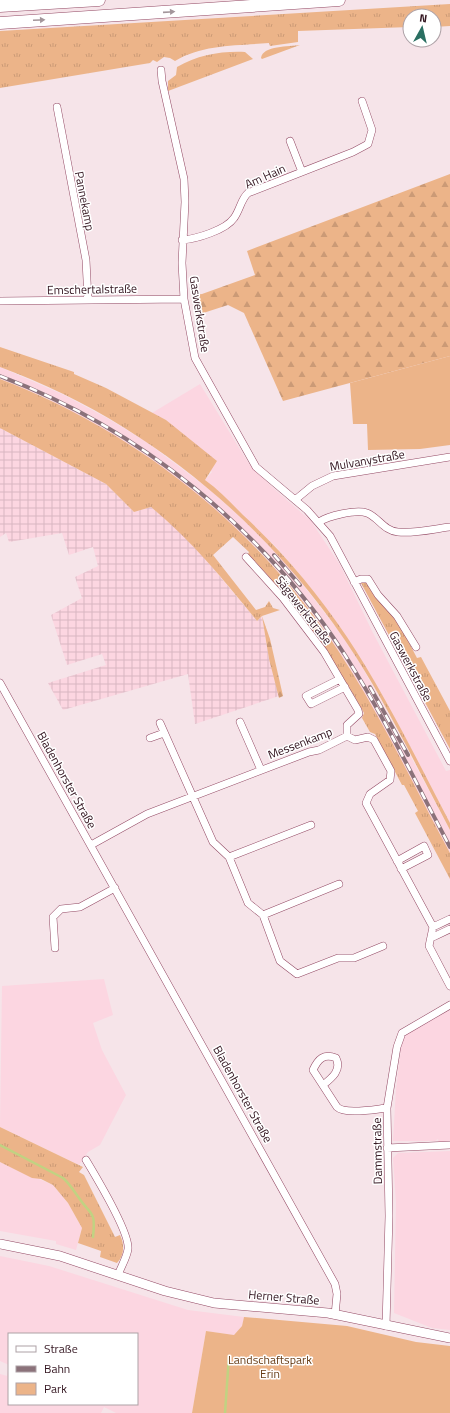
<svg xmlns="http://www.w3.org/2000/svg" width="450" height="1413" font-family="'Titillium Web',sans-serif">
<defs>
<pattern id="industrial-grid" width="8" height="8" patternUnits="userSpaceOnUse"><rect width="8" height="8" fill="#fcd6e1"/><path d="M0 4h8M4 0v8" fill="none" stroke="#d8b7c1"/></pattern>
<pattern id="grass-tufts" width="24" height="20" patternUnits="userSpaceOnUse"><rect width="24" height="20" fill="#ecb489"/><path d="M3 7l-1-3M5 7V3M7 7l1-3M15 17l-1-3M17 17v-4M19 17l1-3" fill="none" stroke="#cb9a76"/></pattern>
<pattern id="forest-firs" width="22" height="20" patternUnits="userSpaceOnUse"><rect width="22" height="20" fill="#ecb489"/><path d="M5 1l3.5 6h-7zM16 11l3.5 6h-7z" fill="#cb9a76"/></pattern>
</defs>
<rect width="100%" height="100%" fill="#f6e4e9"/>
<!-- built -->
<path fill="#fcd6e1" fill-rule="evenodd" d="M0,367L64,395L107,418L145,441L209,489L247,523L286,563L338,630L357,658L381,701L450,830V853L350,668L316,618L291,586L258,549L203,499L141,452L90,421L44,397L0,379Z
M200,384L249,464L272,487L311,521L340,565L373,633L446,771L450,770V823L376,685L334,619L301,576L276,547L205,480L212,472L166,420L152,413Z
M104,979L113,1015L93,1023L102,1050L126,1095L100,1145L88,1152L79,1165L0,1127L2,986Z
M450,1010V1142L439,1143L438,1139L435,1141H393L396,1089L402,1040L409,1032Z
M450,1151V1330L432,1328L394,1313L396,1203L393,1158L398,1153Z
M0,1162L53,1185L68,1203L82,1228L76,1250L56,1244V1241L0,1231Z
M0,1256L49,1266L188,1310L244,1317L242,1326L234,1335L206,1331L192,1413H116L104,1407L101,1413H0V1374L7,1376L9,1365L0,1361ZM9,1334H137V1404H9Z"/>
<!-- industrial -->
<path fill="url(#industrial-grid)" d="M0,428L106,484L134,512L151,507L172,524L202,555L257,621L262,616L269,659L279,696L195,724L188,674L63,710L48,683L106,665L102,654L67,665L51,615L82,598L75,577L98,566L93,547L69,555L62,533L9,542L6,533L0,537Z"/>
<!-- grass -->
<path fill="url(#grass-tufts)" d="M450,4V26L434,27V16H410V27L298,31V42L270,46L269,43C237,46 203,44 175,61L170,58L164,57L157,62L153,60L150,63L0,88V31Z
M300,45L262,59L261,58C263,45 289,47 300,45Z
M245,52L253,59L168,91V81L176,75L177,67C198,55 221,51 245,52Z
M0,347L74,372V374L106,388L166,420L217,461L205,480C219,490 231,503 243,515C282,551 317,592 347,637C386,696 417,760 450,823V830C419,772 391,712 356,657C272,526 147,421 0,367Z
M0,379C144,434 269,537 350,669C387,728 417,792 450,853V879L415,813L418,811L404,785H402L375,734L370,732L362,718L364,713C331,655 294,602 248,554L249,552L233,537L213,555L256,610L265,607L269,601L273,608L280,610L262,616L257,621C224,580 191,540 151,507L134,512L106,484L0,428Z
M365,581L395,616L417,658L421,657L450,711V749L361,583Z
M0,1127L83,1167L79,1172L84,1175L115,1237L120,1235C125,1245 124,1256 117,1263L100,1257L101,1251L78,1243L82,1228L68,1203L53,1185L41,1179L32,1178L0,1162Z"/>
<!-- forest -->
<path fill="url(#forest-firs)" d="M450,174V356L283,401L244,313L228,305L197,315L194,295L202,294L255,275L247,251Z
M262,616L270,639L283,696L279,698L269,659Z"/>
<!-- green -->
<path fill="#ecb489" d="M450,356V445L420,449L368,450L367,424H353L350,383Z
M244,1317L347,1326L416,1342L450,1346V1413H192L206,1331L234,1335L242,1326Z"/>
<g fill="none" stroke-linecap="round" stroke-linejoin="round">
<!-- stream -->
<path stroke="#c1d282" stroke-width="2.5" d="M0,1145L63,1178C70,1184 73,1190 79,1198C91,1216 96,1210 93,1237
M225,1413L229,1356"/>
<defs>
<path id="minor" d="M161,70L162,81L184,179L185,202L182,263L184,299L195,358L256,467L307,510L330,536L450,761
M57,107L86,260L88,300
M290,141L302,172
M182,240C196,239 226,230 234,218C240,210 241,199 248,193L353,152L368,144L372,130L362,101
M0,301L184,299
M295,500L312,486L333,476L450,457
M319,522C328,516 356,509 367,513C378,517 384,531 398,532C414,534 433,529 450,527
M246,557L283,598L324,652L358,710L359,714L347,725V736L355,740L368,737L374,740L391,771L390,780L370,794L366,803L433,927L429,946L450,986
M354,582L361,579H368L378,595L397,616L416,647
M340,679L306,696L311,704L345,687
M0,683L335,1284L337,1294L335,1315
M240,722L261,770
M160,723L213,842L229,857L248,903L263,915L339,884
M150,738L164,733
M91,845L147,814L309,752L319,750L347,736
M229,857L311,825
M397,861L424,846L428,855L401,869
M263,915L280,961L297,974L338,958H354L383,946
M433,927L450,919
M431,938L450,929
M55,948L53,917L61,909L80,907L115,888
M323,1085C332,1078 342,1070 336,1058C324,1053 318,1059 313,1070L337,1107C345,1115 376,1109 387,1108
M387,1148L450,1145
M86,1160C95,1175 130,1233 128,1249C127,1257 121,1267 118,1275
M386,1326L389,1216L387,1108L397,1047L402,1033L450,1005"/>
<path id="secondary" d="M0,1244L60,1256L165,1291L214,1303L328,1313L450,1338"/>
<path id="motorway" d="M0,6L99,0
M0,23L339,0"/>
</defs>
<!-- minor casing -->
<use href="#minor" stroke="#934964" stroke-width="8"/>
<!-- secondary casing -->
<use href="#secondary" stroke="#934964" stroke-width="10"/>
<!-- motorway casing -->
<use href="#motorway" stroke="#934964" stroke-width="13"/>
<!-- minor -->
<use href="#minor" stroke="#fff" stroke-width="7"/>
<!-- secondary -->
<use href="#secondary" stroke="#fff" stroke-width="9"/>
<!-- motorway -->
<use href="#motorway" stroke="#fff" stroke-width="12"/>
<defs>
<path id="rail" d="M0,376C141,429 263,529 345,655C384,716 416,783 450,847
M274,555L300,585
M370,687L408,755"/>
</defs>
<!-- rail casing -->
<use href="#rail" stroke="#8b727a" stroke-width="4"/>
<!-- rail -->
<use href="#rail" stroke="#fff" stroke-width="2.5" stroke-dasharray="8" stroke-linecap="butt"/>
</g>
<!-- one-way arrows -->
<defs><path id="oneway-solid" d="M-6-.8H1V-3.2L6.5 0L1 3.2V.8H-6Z"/></defs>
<g fill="#a3969b">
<use href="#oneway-solid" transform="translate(169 12) rotate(-4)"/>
<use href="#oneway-solid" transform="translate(39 20) rotate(-3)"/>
</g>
<g text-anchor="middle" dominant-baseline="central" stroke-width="3" stroke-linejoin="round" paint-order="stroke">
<!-- street labels -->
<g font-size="12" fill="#331520" stroke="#fff">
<text transform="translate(265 176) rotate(-24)">Am Hain</text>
<text transform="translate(85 201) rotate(79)">Pannekamp</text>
<text transform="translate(92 289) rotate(-1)">Emschertalstraße</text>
<text transform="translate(200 314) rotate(81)">Gaswerkstraße</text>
<text transform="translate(367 460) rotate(-10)">Mulvanystraße</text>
<text transform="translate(304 610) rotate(52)">Sägewerkstraße</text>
<text transform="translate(411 666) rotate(62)">Gaswerkstraße</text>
<text transform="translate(300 743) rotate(-21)">Messenkamp</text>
<text transform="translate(67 780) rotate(61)">Bladenhorster Straße</text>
<text transform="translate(243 1094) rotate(61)">Bladenhorster Straße</text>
<text transform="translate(377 1151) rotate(-91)">Dammstraße</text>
<text transform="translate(284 1297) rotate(5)">Herner Straße</text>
</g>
<!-- park labels -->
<g font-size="12" fill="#683c15" stroke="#fff">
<text x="270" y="1359">Landschaftspark<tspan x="270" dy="14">Erin</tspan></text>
</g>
</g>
<!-- legend -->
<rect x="8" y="1333" width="130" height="72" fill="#ffffff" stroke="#ada1a6"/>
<rect x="16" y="1346" width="20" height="6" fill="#ffffff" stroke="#ada1a6"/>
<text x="44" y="1353" font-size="12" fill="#331520">Straße</text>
<rect x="16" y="1366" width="20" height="6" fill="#8b727a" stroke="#ada1a6"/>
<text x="44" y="1373" font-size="12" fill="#331520">Bahn</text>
<rect x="16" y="1383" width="20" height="12" fill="#ecb489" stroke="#ada1a6"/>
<text x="44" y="1393" font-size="12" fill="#331520">Park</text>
<!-- north arrow -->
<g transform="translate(422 28) rotate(8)"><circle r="19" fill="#ffffff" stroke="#ada1a6"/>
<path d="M0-3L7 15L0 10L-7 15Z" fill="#2a6f62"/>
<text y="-6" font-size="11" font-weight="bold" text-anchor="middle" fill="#331520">N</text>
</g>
</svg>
